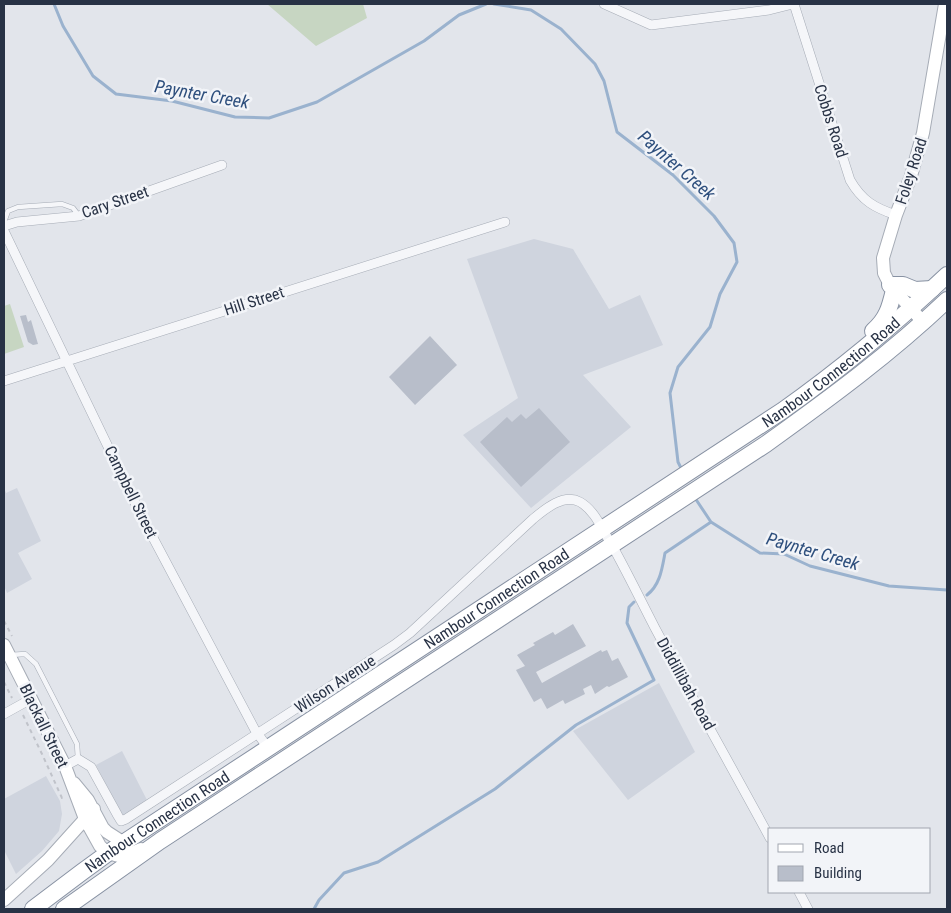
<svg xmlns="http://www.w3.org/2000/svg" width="951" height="913" font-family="'Roboto Condensed',sans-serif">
<rect width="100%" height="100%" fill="#e2e5eb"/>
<!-- built -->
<path fill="#cfd4de" d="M534,239L573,249L609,309L640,295L663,345L583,375L631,427L531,508L463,435L518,398L467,259Z
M4,488L6,493L17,488L41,541L18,553L32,579L7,593L4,586Z
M659,683L695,752L628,800L573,731Z
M122,751L148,802L123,817L96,765Z
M46,776L60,801L62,814L59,831L42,851L16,874L4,850V799Z"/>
<!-- green -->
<path fill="#c7d6c2" d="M267,4H363L367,18L316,46Z
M10,304L24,347L4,354V306Z"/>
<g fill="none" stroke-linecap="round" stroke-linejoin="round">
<!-- stream -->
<path stroke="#9ab2ce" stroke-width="3" d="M54,4L63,26L93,76L116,94L172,101L235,117L269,118L317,102L424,41L459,15L486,4
M494,4L531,10L561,29L595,64L604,81L617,132L673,175L714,216L734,243L737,262L720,294L710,327L678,367L670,393L678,462L682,470
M695,498L711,522L760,553L784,554L810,566L889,586L947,590
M647,595C660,585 662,569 665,553L711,522
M314,909L319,900L344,873L378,862L495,789L576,725L654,680L627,623L629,607L634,602"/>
</g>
<!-- building -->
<path fill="#b8beca" d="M26,315L28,322L31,320L38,344L33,345L28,342L20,316Z
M430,336L457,365L415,405L389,377Z
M539,408L570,442L521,487L480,442L507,417L512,422L521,414L526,419Z
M573,624L586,646L536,672L542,683L601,650L602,652L607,650L612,661L618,658L628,677L609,687L607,686L595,694L591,685L583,689L585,694L565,704L563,700L547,709L541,698L534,702L516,670L525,666L517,655L535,645L533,643L553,632L555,635Z"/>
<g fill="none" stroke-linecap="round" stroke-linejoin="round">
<defs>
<path id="lane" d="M4,222L8,211L18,207L62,204L73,208L79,216
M10,655L25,654L36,664L77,744L78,759"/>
<path id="street" d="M604,4L651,25L769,10L793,4
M794,4L850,180C862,201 875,208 896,215
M4,226L17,222L79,216L222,165
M4,231L141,515L255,730L268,748
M4,381L505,222
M4,714L31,699
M65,766L78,759L91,767L118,816L121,821L126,819L394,645L410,633L533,519C545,509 564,493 580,502C596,511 603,532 613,547C628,574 641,601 655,628C693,699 732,768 770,838
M799,892L808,909"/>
<path id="secondary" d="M923,322L890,285L884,273L883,258L896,215L911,176L923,133L945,4
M4,645L65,766L85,819L100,846L108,853L122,857L141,849
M74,783L88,800L103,828L107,832L124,843
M4,900L48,860L94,809"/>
<g id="highway">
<path d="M890,285H903L915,290L932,289"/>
<path d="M873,331C887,319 890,307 894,290"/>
<path id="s1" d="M33,909L82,872L108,853L782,411C840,370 895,324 947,275"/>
<path d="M64,909L160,841L766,444C830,398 890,354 947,300"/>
</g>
</defs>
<!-- lane casing -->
<use href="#lane" stroke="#a6acb6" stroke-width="5.5"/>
<!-- street casing -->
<use href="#street" stroke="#a6acb6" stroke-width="10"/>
<!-- secondary casing -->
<use href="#secondary" stroke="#a6acb6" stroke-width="14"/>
<!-- highway casing -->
<use href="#highway" stroke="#8892a3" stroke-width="18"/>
<!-- path -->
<path stroke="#c0c3ca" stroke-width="2" stroke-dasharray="4 4" stroke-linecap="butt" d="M4,621L12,636
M4,682L12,698
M23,715L42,754L62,798L65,796"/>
<!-- lane -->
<use href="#lane" stroke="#f5f6f9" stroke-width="4.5"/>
<!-- street -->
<use href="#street" stroke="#f5f6f9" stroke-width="9"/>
<!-- secondary -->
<use href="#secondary" stroke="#fff" stroke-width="12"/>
<!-- highway -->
<use href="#highway" stroke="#fff" stroke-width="16"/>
</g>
<g text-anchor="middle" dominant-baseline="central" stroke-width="5" stroke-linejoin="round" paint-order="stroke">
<!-- street labels -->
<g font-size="16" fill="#283245" stroke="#f2f4f8">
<text transform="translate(831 121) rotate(72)">Cobbs Road</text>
<text transform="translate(911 171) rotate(-72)">Foley Road</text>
<text transform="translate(115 202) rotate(-19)">Cary Street</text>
<text transform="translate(254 301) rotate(-18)">Hill Street</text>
<text stroke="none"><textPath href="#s1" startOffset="962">Nambour Connection Road</textPath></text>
<text transform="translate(131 492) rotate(64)">Campbell Street</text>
<text stroke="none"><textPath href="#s1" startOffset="558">Nambour Connection Road</textPath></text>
<text transform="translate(335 684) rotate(-33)">Wilson Avenue</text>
<text transform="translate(686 684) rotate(61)">Diddillibah Road</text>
<text transform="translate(44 726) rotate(64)">Blackall Street</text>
<text stroke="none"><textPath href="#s1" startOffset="152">Nambour Connection Road</textPath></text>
</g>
<!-- water labels -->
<g font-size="18" font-style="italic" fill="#2e4f7d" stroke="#f2f4f8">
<text transform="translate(202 94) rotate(10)">Paynter Creek</text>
<text transform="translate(677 165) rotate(41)">Paynter Creek</text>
<text transform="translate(813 551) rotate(16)">Paynter Creek</text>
</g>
</g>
<!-- border -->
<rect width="951" height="913" fill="none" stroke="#283245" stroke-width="10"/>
<!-- legend -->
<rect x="768" y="828" width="162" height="65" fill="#f2f4f8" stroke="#a1a6b0"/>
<rect x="778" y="844" width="25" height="8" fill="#ffffff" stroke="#a1a6b0"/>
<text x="814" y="853" font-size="15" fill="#283245">Road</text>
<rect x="778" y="866" width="25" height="15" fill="#b8beca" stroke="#a1a6b0"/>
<text x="814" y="878" font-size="15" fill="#283245">Building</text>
</svg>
